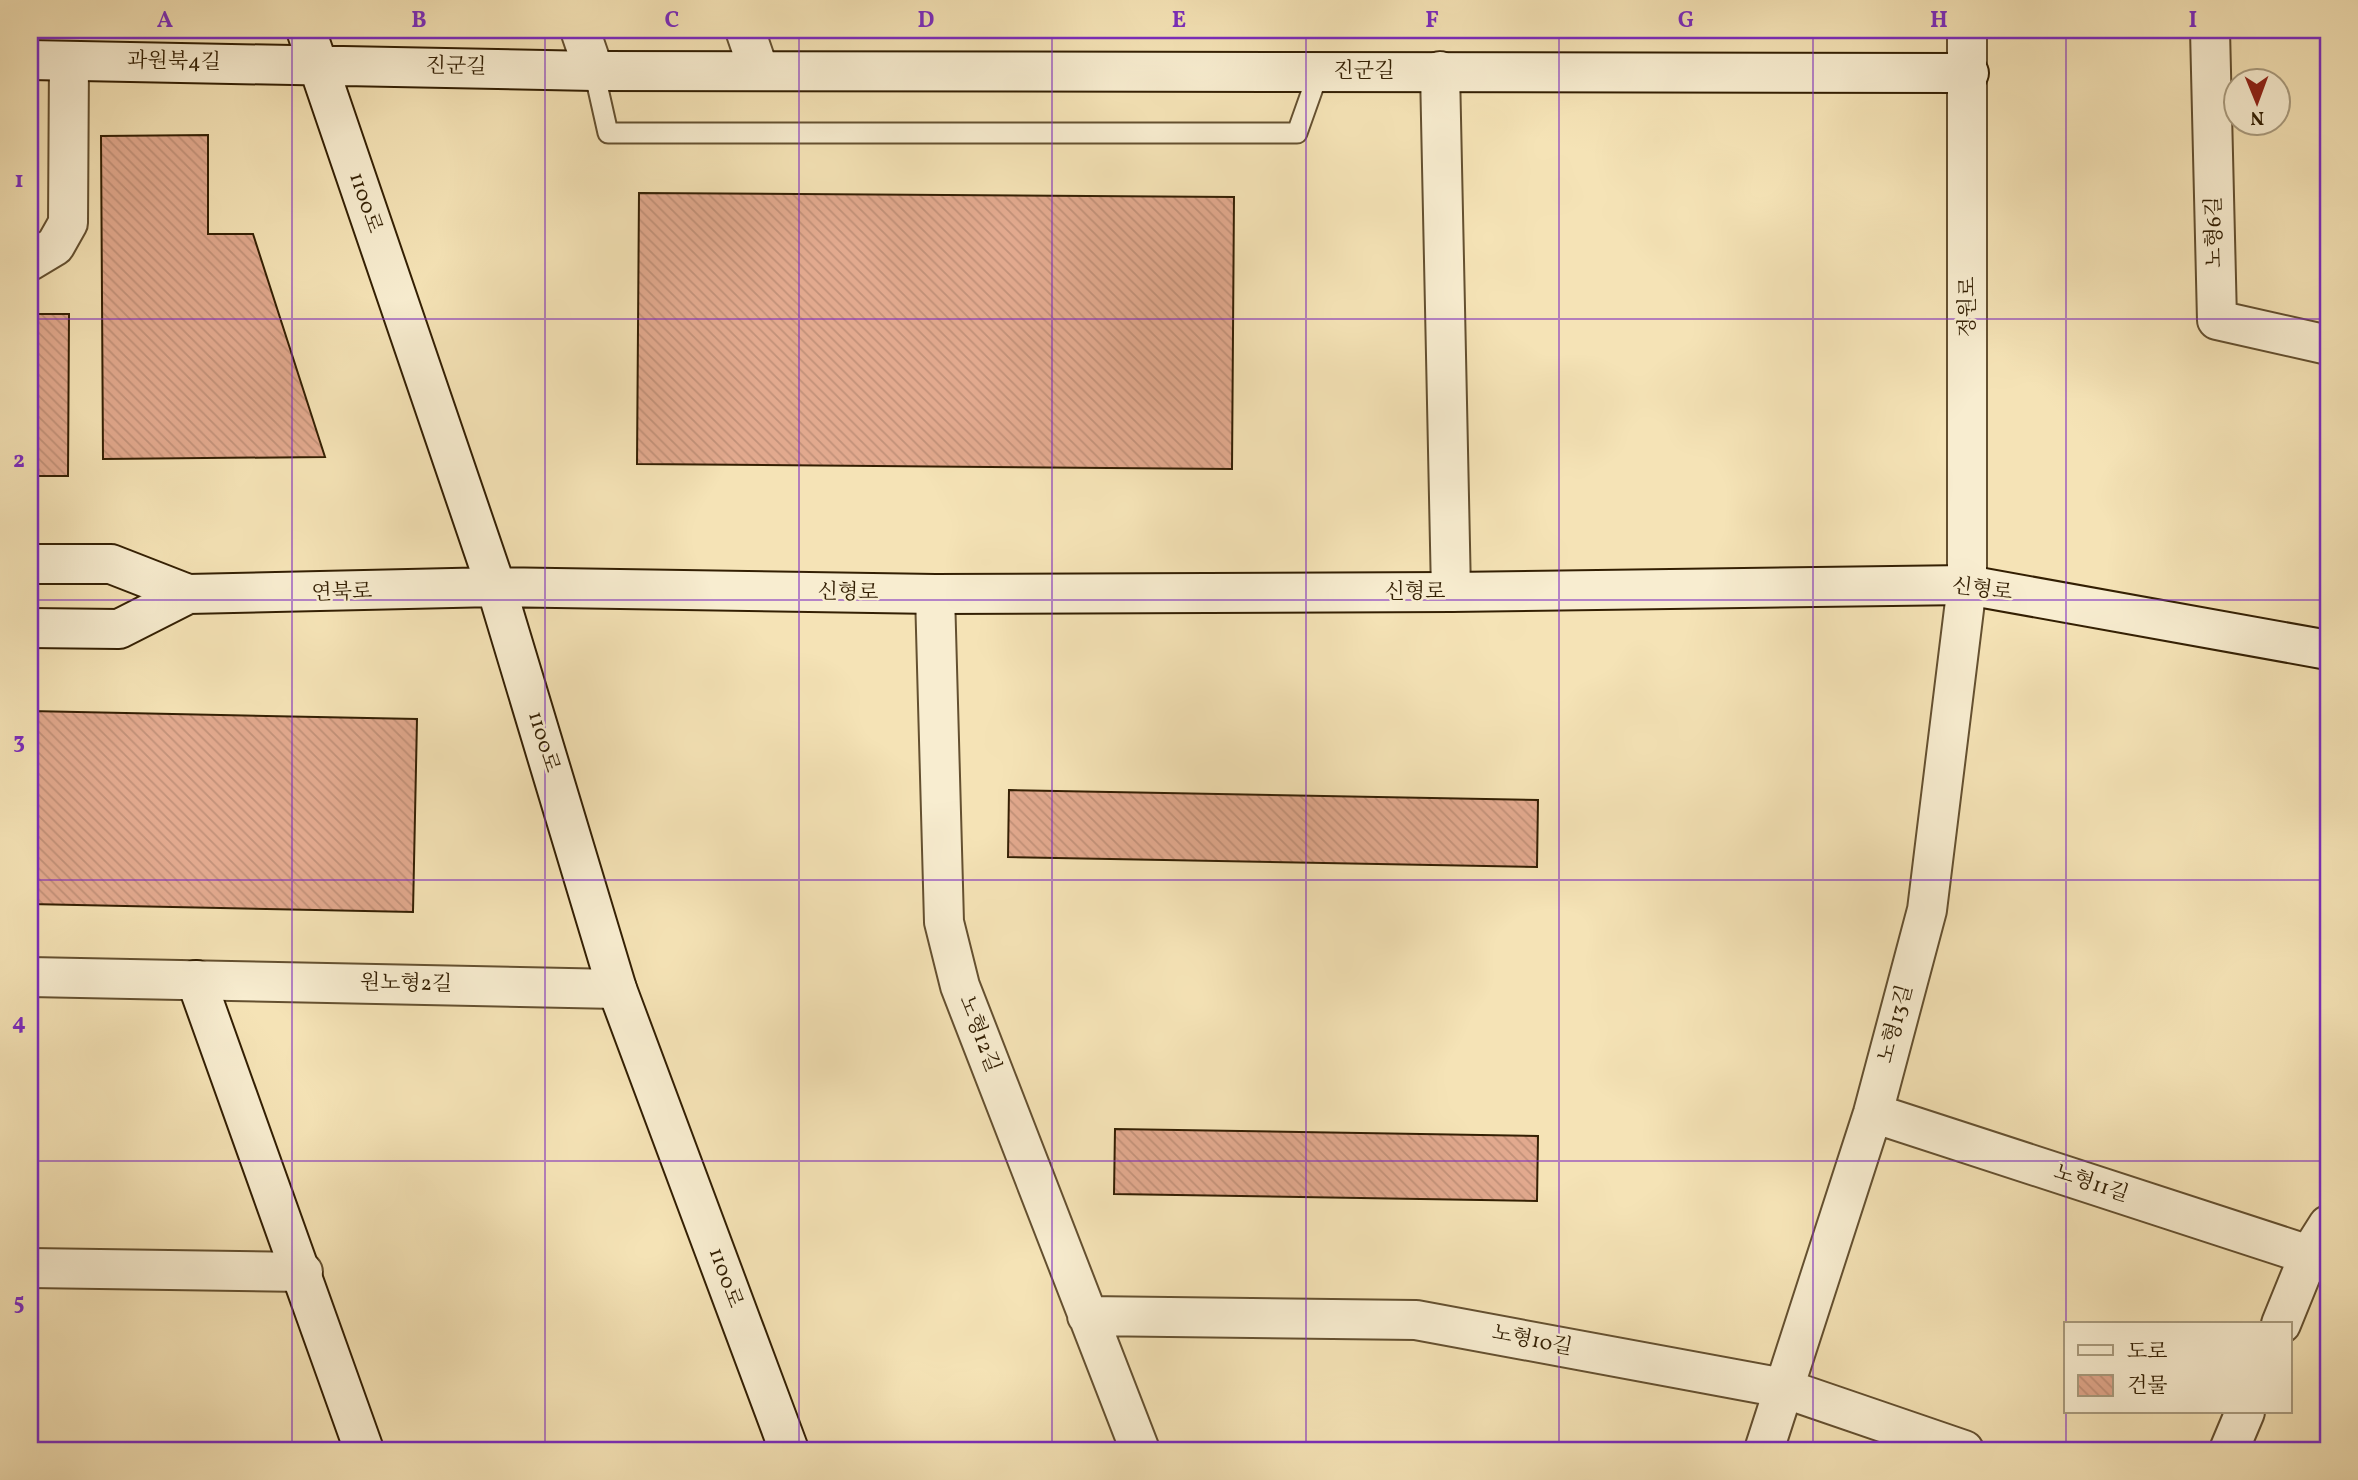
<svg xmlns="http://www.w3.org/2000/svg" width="2358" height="1480" font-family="Vollkorn,'Noto Serif KR',serif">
<defs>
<pattern id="building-back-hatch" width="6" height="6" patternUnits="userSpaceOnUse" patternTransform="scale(1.75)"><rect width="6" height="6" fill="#e2a98e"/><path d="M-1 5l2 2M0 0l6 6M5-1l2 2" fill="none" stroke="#c29179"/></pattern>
</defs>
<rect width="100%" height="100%" fill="#f5e3b6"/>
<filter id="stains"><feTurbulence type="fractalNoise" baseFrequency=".00286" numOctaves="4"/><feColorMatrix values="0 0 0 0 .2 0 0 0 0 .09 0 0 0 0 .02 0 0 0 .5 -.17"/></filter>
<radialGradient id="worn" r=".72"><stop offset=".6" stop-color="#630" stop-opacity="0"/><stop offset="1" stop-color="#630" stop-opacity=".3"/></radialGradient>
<!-- building -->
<path fill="url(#building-back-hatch)" stroke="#331f03" stroke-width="2" d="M208,135V234H253L325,457L103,459L101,136Z
M639,193L1234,197L1232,469L637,464Z
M30,314H69L68,476H30Z
M30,711L417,719L413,912L30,904Z
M1009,790L1538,800L1537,867L1008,857Z
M1115,1129L1538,1136L1537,1201L1114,1194Z"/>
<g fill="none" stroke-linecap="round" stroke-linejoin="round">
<defs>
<path id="lane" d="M594,71L608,133H1297L1319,71"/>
<path id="street" d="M580,30L594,71
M745,30L759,71
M2210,30L2217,320L2328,345
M1440,71L1451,592
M30,261L55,246L68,223L69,61
M935,594L944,922L960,986L1140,1450
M30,977L617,989
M1873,1113L2309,1255L2328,1265
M30,1268L303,1272
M1087,1316L1416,1320L1783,1388L1964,1450
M2281,1324L2309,1255L2328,1225
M1764,1450L1873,1113L1927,910L1967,585V30
M2229,1450L2245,1412"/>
<path id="secondary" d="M306,30L496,587L617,989L789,1450
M30,60L594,71L1969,73
M30,564H111L188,594L496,587L935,594L1451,592L1967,585L2328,650
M30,628L119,629L188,594
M196,980L364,1450"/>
</defs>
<!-- lane casing -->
<use href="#lane" stroke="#645030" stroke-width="23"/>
<!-- street casing -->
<use href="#street" stroke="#645030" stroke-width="42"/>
<!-- secondary casing -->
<use href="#secondary" stroke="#331f03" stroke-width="42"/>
<!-- lane -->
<use href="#lane" stroke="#f8edd0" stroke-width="19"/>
<!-- street -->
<use href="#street" stroke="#f8edd0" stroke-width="38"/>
<!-- secondary -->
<use href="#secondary" stroke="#f8edd0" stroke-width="38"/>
</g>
<!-- grid -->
<path fill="none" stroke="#7b2cbf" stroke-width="2" stroke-opacity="0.55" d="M292,30V1450M545,30V1450M799,30V1450M1052,30V1450M1306,30V1450M1559,30V1450M1813,30V1450M2066,30V1324M30,319H2328M30,600H2328M30,880H2328M30,1161H2328M2066,1412V1450"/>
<g text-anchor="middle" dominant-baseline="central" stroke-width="5" stroke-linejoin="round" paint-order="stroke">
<!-- street labels -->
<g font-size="21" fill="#331f03" stroke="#f8edd0">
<text transform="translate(174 62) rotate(1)">과원북4길</text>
<text transform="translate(456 67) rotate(1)">진군길</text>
<text x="1364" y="71">진군길</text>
<text transform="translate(365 203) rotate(71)">1100로</text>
<text transform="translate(2215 232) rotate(-91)">노형6길</text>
<text transform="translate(1968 307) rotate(-90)">정원로</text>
<text transform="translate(1982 590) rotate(7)">신형로</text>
<text x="1415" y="592">신형로</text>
<text transform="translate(342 593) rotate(-2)">연북로</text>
<text transform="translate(848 593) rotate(1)">신형로</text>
<text transform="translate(543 742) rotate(73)">1100로</text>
<text transform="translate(406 984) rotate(1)">원노형2길</text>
<text transform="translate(1896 1024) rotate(-75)">노형13길</text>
<text transform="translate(979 1034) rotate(69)">노형12길</text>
<text transform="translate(2091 1184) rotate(18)">노형11길</text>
<text transform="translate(725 1278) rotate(70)">1100로</text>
<text transform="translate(1532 1341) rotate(11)">노형10길</text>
</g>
</g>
<!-- margin -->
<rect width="2358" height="1480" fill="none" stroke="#f5e3b6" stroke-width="77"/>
<!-- legend -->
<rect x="2064" y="1322" width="228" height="91" fill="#f8edd0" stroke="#a99b7e" stroke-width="2"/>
<rect x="2078" y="1345" width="35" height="10" fill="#f8edd0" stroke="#a99b7e" stroke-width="2"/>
<text x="2127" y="1358" font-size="21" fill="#331f03">도로</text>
<rect x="2078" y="1375" width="35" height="21" fill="url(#building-back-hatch)" stroke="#a99b7e" stroke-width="2"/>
<text x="2127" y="1392" font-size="21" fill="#331f03">건물</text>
<!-- north arrow -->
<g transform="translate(2257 102) rotate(179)"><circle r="33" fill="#f8edd0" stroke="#a99b7e" stroke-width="2"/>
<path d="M0-5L12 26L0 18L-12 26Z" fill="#8f2418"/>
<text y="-10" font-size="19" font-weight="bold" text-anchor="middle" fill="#331f03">N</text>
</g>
<rect x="38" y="38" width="2282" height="1404" fill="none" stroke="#7b2cbf" stroke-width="2.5"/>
<g font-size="23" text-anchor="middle" font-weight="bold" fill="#7b2cbf">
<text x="165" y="27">A</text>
<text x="419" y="27">B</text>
<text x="672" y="27">C</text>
<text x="926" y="27">D</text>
<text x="1179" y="27">E</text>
<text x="1432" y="27">F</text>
<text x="1686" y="27">G</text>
<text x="1939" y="27">H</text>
<text x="2193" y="27">I</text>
<text x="19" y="187">1</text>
<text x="19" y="467">2</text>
<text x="19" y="748">3</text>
<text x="19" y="1029">4</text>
<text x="19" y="1309">5</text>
</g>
<rect width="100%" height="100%" filter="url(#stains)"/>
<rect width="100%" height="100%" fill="url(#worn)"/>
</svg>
